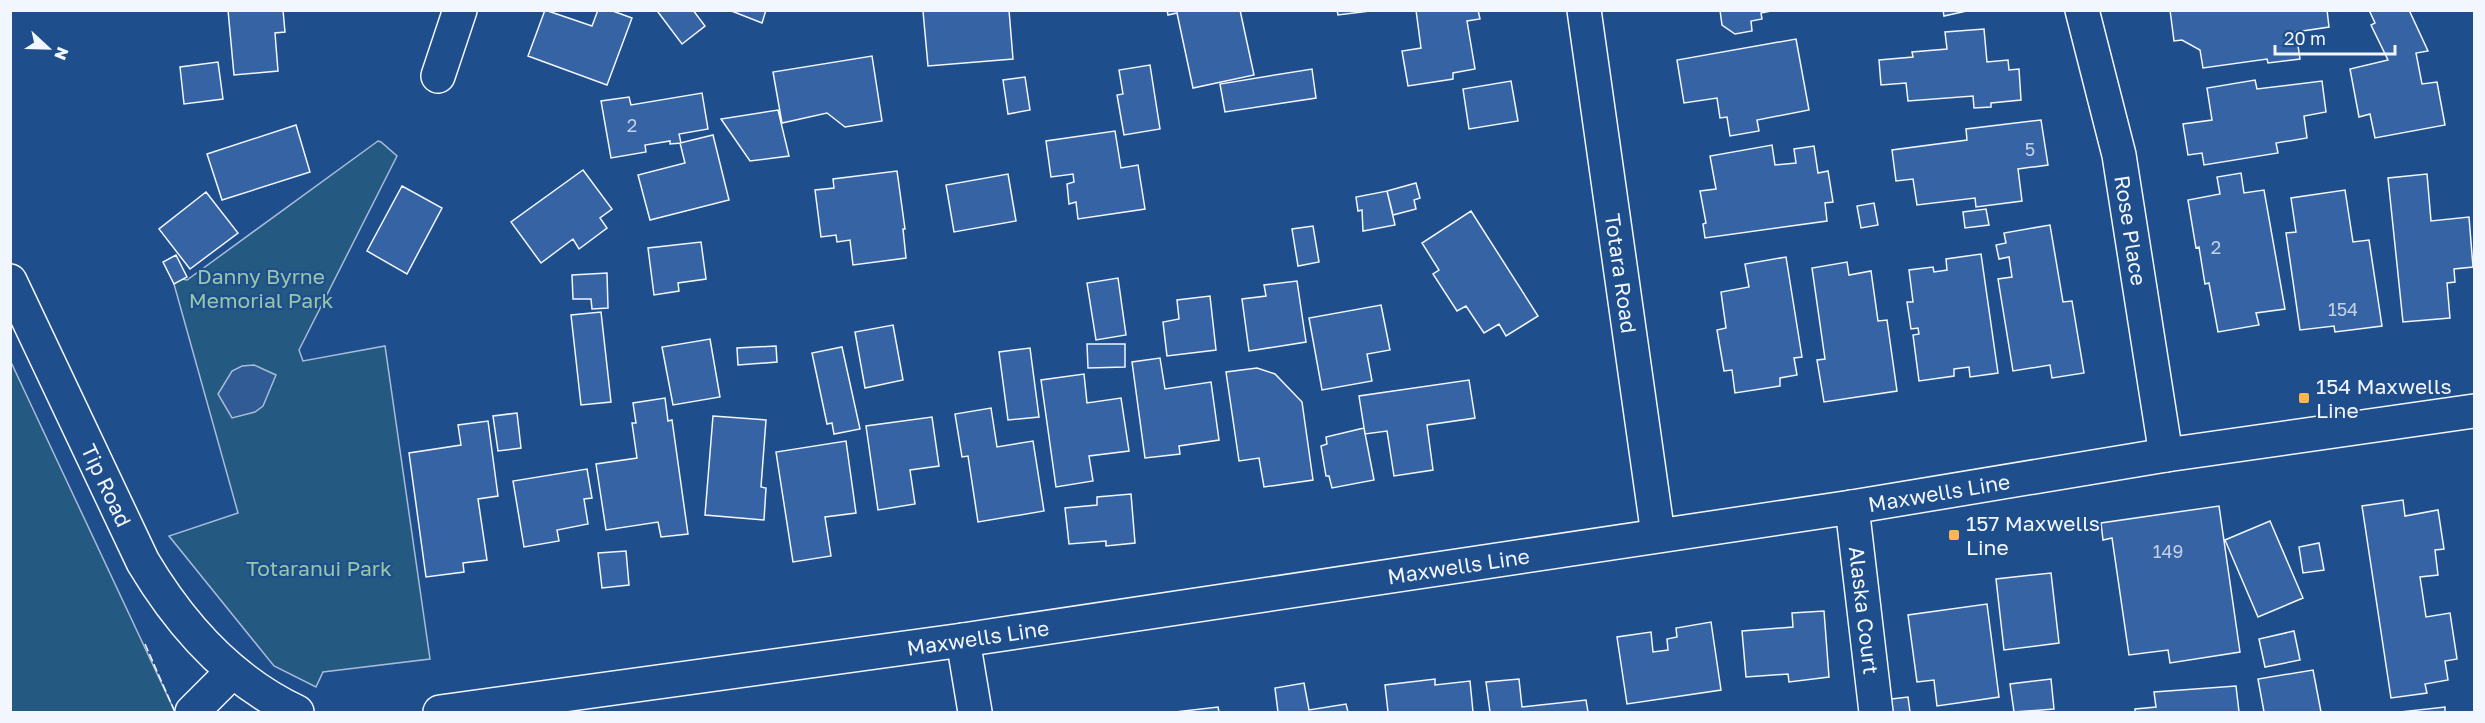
<svg xmlns="http://www.w3.org/2000/svg" width="2485" height="723" font-family="'Golos Text',sans-serif">
<rect width="100%" height="100%" fill="#1f4e8c"/>
<!-- green -->
<path fill="#245a82" stroke="#a8bbd7" stroke-width="1.5" d="M378,141L381,142L397,156L299,350L303,361L385,346L430,659L323,672L316,687L274,666L169,536L238,513L172,277L187,280Z
M10,360L175,712H11Z"/>
<!-- parking -->
<path fill="#305b95" stroke="#a8bbd7" stroke-width="1.5" d="M254,365L276,375L263,406L255,412L232,418L218,394L232,371L242,366Z"/>
<!-- building -->
<path fill="#3563a3" stroke="#f2f6ff" stroke-width="1.5" d="M228,10H283L285,32L275,33L278,71L234,75Z
M545,10L592,26L598,10H610L632,18L607,85L528,56Z
M660,10H693L705,26L682,44L658,12Z
M729,10H766L762,23Z
M1009,10L1013,59L928,66L923,11Z
M1167,10H1240L1254,75L1193,88L1177,13L1168,15Z
M1337,10H1378L1338,15Z
M1416,10H1478L1480,19L1467,21L1475,69L1453,73V79L1408,86L1402,51L1421,48Z
M1720,10H1776L1761,13L1762,19L1751,21L1752,31L1735,34L1722,25Z
M1943,10H1971L1944,16Z
M2170,10H2327L2329,27L2296,32L2300,59L2268,63L2267,59L2203,68L2200,50L2182,40L2174,41Z
M2369,10H2409L2428,51L2416,53L2422,84L2437,82L2445,125L2375,138L2370,114L2359,117L2350,69L2388,60L2371,25L2375,23Z
M1984,29L1987,62L2008,60L2009,70L2019,69L2021,100L1991,103V107L1974,108L1973,96L1908,101L1906,83L1881,85L1879,60L1913,57L1912,52L1947,49L1945,32Z
M1796,39L1809,110L1757,120L1759,131L1730,136L1727,117L1720,118L1717,98L1684,103L1677,60Z
M872,56L882,121L845,127L827,113L782,123L773,72Z
M218,62L223,99L184,104L180,67Z
M1150,65L1160,129L1124,135L1117,95L1123,94L1119,70Z
M1312,69L1316,98L1225,112L1220,84Z
M1025,77L1030,110L1008,114L1003,80Z
M2255,80L2257,89L2322,81L2326,112L2304,116L2307,138L2276,143L2278,153L2204,165L2202,153L2188,155L2183,124L2212,120L2207,88Z
M1511,81L1518,121L1469,129L1463,89Z
M702,93L708,129L679,134L681,143L670,144V141L645,145L646,152L611,158L601,101L629,97L631,105Z
M778,110L789,156L750,161L721,119Z
M2041,120L2048,165L2018,169L2022,201L1976,207L1975,198L1917,205L1913,179L1896,181L1892,150L1967,140L1966,129Z
M296,125L310,172L222,200L207,154Z
M1115,131L1121,168L1138,165L1145,209L1078,219L1076,202L1069,204L1067,184L1074,182L1073,174L1051,177L1046,141Z
M713,135L729,200L650,220L638,175L685,163L680,143Z
M1772,145L1775,165L1796,163L1794,149L1814,146L1818,173L1828,171L1833,202L1825,203L1827,221L1705,238L1703,224L1706,223L1700,191L1716,189L1710,156Z
M583,170L612,209L600,218L607,228L579,249L573,239L541,263L511,222Z
M897,171L905,229H903L906,258L853,265L850,240L837,242L836,235L821,237L815,190L834,188L833,179Z
M2241,173L2244,193L2264,190L2285,309L2256,313L2259,325L2218,332L2209,283L2205,284L2199,247L2196,248L2188,200L2220,194L2217,177Z
M1008,174L1016,221L954,232L946,185Z
M2427,174L2431,221L2469,217L2473,267L2454,269L2455,282L2447,283L2450,318L2403,322L2388,178Z
M1416,183L1420,198L1414,200L1416,209L1393,215L1387,191Z
M402,186L442,208L407,274L367,251Z
M2345,190L2353,242L2369,240L2382,326L2335,332L2334,326L2300,330L2286,233L2296,232L2291,198Z
M1387,191L1395,225L1363,231L1362,210L1358,211L1356,197Z
M206,192L238,233L190,269L159,229Z
M1874,203L1878,225L1861,228L1857,206Z
M1986,209L1989,225L1965,228L1963,212Z
M1471,211L1538,316L1506,336L1499,324L1484,333L1466,306L1457,311L1433,274L1439,270L1422,243Z
M2050,225L2063,302L2072,301L2084,373L2052,378L2050,365L2013,371L1998,279L2012,277L2009,257L1999,259L1996,245L2006,243L2004,233Z
M1313,226L1319,262L1298,266L1292,229Z
M701,242L706,279L678,283L679,291L654,295L648,248Z
M1981,254L1998,373L1970,377L1969,367L1954,369V376L1919,381L1913,335L1919,334L1918,328L1911,329L1907,302H1913L1909,270L1933,267L1934,272L1947,270L1946,259Z
M176,255L187,277L174,284L163,262Z
M1786,257L1802,357L1794,358L1797,375L1780,378V386L1735,393L1732,370L1724,371L1717,330L1726,328L1721,292L1749,287L1745,264Z
M1847,262L1849,275L1871,271L1878,321L1887,320L1897,391L1824,402L1817,360L1825,359L1812,268Z
M607,273L608,308L592,309L591,299H573L572,275Z
M1118,278L1126,335L1096,340L1087,283Z
M1297,281L1306,342L1249,351L1242,299L1266,296L1264,285Z
M1210,296L1216,350L1167,356L1163,322L1179,319L1177,300Z
M1381,305L1390,350L1367,354L1372,381L1322,390L1309,318Z
M601,312L611,402L581,405L571,315Z
M893,325L903,380L865,388L855,332Z
M710,339L720,397L673,405L662,347Z
M1087,344H1125V367L1088,368Z
M776,346L777,362L738,365L737,348Z
M842,347L860,429L834,434L832,423L827,424L812,353Z
M1030,348L1039,417L1008,420L999,352Z
M1160,358L1165,389L1211,382L1219,440L1179,446L1180,454L1145,458L1132,362Z
M1257,368L1275,374L1302,402L1313,480L1264,487L1259,458L1239,461L1226,372Z
M1084,374L1087,403L1121,398L1129,451L1089,456L1093,481L1056,487L1041,380Z
M1469,380L1475,418L1427,425L1433,470L1394,476L1387,431L1365,434L1359,396Z
M665,398L668,421L672,420L688,534L661,537L658,522L606,530L596,464L637,458L632,423H636L633,403Z
M991,408L997,447L1033,441L1044,511L978,522L968,456L962,457L955,414Z
M517,413L521,448L498,451L493,416Z
M713,416L766,420L761,487L766,488L764,520L705,515Z
M932,417L939,466L910,470L915,504L878,510L866,426Z
M488,421L498,496L478,499L487,560L463,563L464,572L426,577L409,453L461,445L458,425Z
M1364,428L1374,480L1332,488L1329,476H1326L1321,446L1327,444L1326,437Z
M846,441L856,513L825,517L831,556L793,562L776,452Z
M587,469L592,498L584,499L588,524L557,530L559,541L524,547L513,481Z
M1131,494L1135,543L1106,546V541L1069,544L1065,508L1097,505V497Z
M2403,500L2405,516L2438,510L2444,549L2435,550L2438,575L2420,577L2426,617L2450,613L2457,659L2445,661L2448,680L2425,684L2427,693L2391,698L2362,506Z
M2219,506L2240,652L2170,663L2168,650L2129,655L2112,538L2103,540L2101,523Z
M2270,521L2303,598L2258,617L2225,540Z
M2319,543L2324,570L2303,573L2299,547Z
M626,551L629,585L602,588L598,553Z
M2051,573L2059,643L2004,650L1996,579Z
M1987,604L1999,697L1937,706L1934,680L1917,682L1908,615Z
M1824,611L1829,677L1789,682L1788,674L1746,677L1742,631L1793,627L1792,613Z
M1711,622L1721,690L1627,704L1617,637L1651,632L1653,652L1668,650L1667,639L1677,637L1676,628Z
M2294,631L2300,660L2265,667L2259,639Z
M2313,670L2321,712H2264L2258,679Z
M1435,679V685L1470,681L1473,712H1388L1385,685Z
M1519,679L1522,707L1586,700L1588,712H1490L1486,682Z
M2051,679L2054,709L2014,712L2010,684Z
M1304,683L1309,710L1346,704L1348,712H1278L1275,688Z
M2236,686L2239,712H2135V709L2156,707L2154,692Z
M1908,697L1910,712H1885L1883,700Z
M1218,707L1219,712H1175Z
M2445,707V712H2400Z"/>
<g fill="none" stroke-linecap="round" stroke-linejoin="round">
<defs>
<g id="minor">
<path id="s1" d="M1584,10L1658,535"/>
<path id="s2" d="M2082,10L2119,155L2166,455"/>
<path d="M438,76L460,10"/>
<path id="s3" d="M10,281L143,562C180,624 231,681 297,712"/>
<path id="s4" d="M1852,507L1876,712"/>
<path d="M963,640L975,712"/>
<path d="M192,712L233,671"/>
<path id="s5" d="M440,712L963,640L1852,507L2166,455L2474,411"/>
</g>
</defs>
<!-- minor casing -->
<use href="#minor" stroke="#f2f6ff" stroke-width="36"/>
<!-- minor -->
<use href="#minor" stroke="#1f4e8c" stroke-width="33"/>
<!-- fence -->
<path stroke="#f2f6ff" stroke-width="1.5" stroke-dasharray="8 3" stroke-linecap="butt" d="M145,644L175,712"/>
</g>
<!-- markers -->
<g fill="#ffb74d" stroke="#1f4e8c" stroke-width="2">
<rect x="2298" y="392" width="12" height="12" rx="3"/>
<rect x="1948" y="529" width="12" height="12" rx="3"/>
</g>
<g text-anchor="middle" dominant-baseline="central" stroke-width="4.5" stroke-linejoin="round" paint-order="stroke">
<!-- number labels -->
<g font-size="18" fill="#c3d1e8">
<text x="632" y="125">2</text>
<text x="2030" y="149">5</text>
<text x="2216" y="247">2</text>
<text x="2343" y="309">154</text>
<text x="2168" y="551">149</text>
</g>
<!-- street labels -->
<g font-size="21" fill="#f2f6ff" stroke="#1f4e8c">
<text stroke="none"><textPath href="#s2" startOffset="226">Rose Place</textPath></text>
<text stroke="none"><textPath href="#s1" startOffset="266">Totara Road</textPath></text>
<text stroke="none"><textPath href="#s3" startOffset="226">Tip Road</textPath></text>
<text stroke="none"><textPath href="#s5" startOffset="1515">Maxwells Line</textPath></text>
<text stroke="none"><textPath href="#s5" startOffset="1029">Maxwells Line</textPath></text>
<text stroke="none"><textPath href="#s4" startOffset="104">Alaska Court</textPath></text>
<text stroke="none"><textPath href="#s5" startOffset="543">Maxwells Line</textPath></text>
</g>
<!-- park labels -->
<g font-size="21" fill="#97c8a6" stroke="#1f4e8c">
<text x="261" y="276">Danny Byrne<tspan x="261" dy="24">Memorial Park</tspan></text>
<text x="319" y="568">Totaranui Park</text>
</g>
<!-- poi labels -->
<g font-size="21" fill="#f2f6ff" stroke="#1f4e8c" text-anchor="start">
<text x="2316" y="386">154 Maxwells<tspan x="2316" dy="24">Line</tspan></text>
<text x="1966" y="523">157 Maxwells<tspan x="1966" dy="24">Line</tspan></text>
</g>
</g>
<!-- border -->
<rect width="2485" height="723" fill="none" stroke="#f2f6ff" stroke-width="24"/>
<!-- north arrow -->
<g transform="translate(48 48) rotate(112)" stroke="#1f4e8c" stroke-width="4.5" paint-order="stroke">
<path d="M0-4.5L10 22L0 15L-10 22Z" fill="#f2f6ff"/>
<text y="-9" font-size="16" font-weight="bold" text-anchor="middle" fill="#f2f6ff">N</text>
</g>
<!-- scale -->
<path d="M2275 45v9h120v-9" fill="none" stroke="#f2f6ff" stroke-width="3"/>
<text x="2284" y="45" font-size="18" fill="#f2f6ff" stroke="#1f4e8c" stroke-width="4.5" paint-order="stroke">20 m</text>
</svg>
